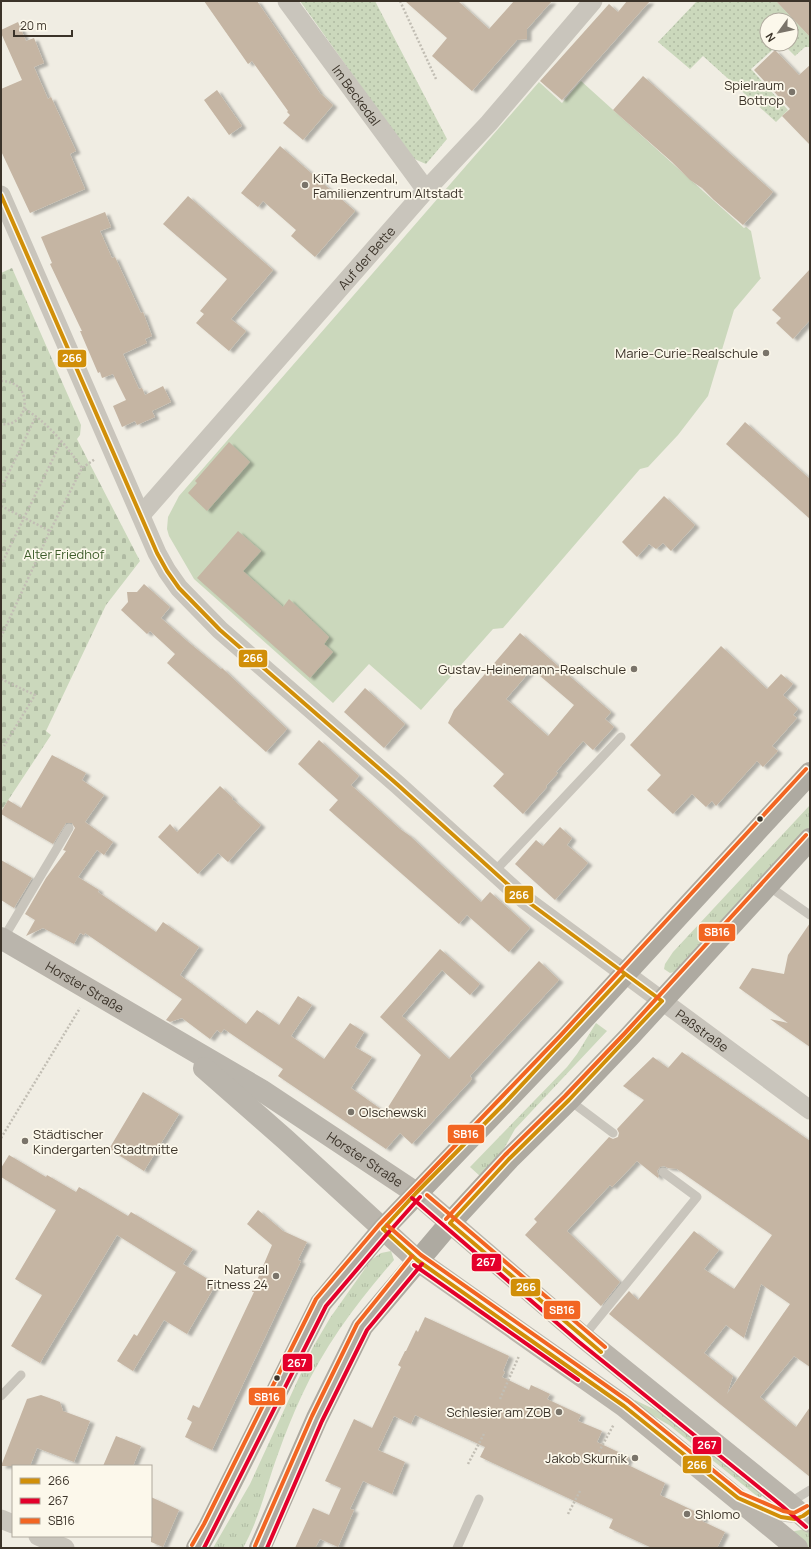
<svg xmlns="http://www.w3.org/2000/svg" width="811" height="1549" font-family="Manrope,sans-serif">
<defs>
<pattern id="grass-tufts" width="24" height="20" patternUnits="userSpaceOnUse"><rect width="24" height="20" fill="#cbd8bc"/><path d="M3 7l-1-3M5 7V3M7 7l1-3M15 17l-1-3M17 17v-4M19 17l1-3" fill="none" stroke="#afbaa2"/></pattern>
<pattern id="cemetery-stones" width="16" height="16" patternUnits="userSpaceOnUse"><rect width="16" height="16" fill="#cbd8bc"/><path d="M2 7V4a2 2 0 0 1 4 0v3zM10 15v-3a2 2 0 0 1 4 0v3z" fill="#afbaa2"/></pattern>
<pattern id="park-dots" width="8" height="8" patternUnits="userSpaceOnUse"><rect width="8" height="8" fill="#cbd8bc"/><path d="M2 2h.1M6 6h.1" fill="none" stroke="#afbaa2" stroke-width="1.8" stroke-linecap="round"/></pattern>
<filter id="shadow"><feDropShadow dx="4.5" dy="2.5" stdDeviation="1" flood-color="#0004"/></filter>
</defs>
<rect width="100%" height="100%" fill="#f0ede3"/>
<!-- grass -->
<path fill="url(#grass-tufts)" d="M810,805V827L674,972L670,973L664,969L665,964L673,952Z
M596,1023L607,1031L515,1129L496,1163L481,1177L470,1167L567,1067L577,1054Z
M391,1251L394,1260C358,1301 325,1345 302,1395C293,1414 285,1434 278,1454C266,1486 260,1518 243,1548H213L250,1484L313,1347L330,1318L371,1260L381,1253Z
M635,1400L678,1421L763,1494L761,1497H758L669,1425L634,1405Z
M806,1529L810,1534V1548H803L790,1533L795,1531Z"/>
<!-- cemetery -->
<path fill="url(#cemetery-stones)" d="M12,268L81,425L80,435L77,439L140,561L106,605L46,731L51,735L1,811V273Z"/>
<!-- park -->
<path fill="url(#park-dots)" d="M300,1H375L447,139L426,164L412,158Z
M697,1H776L810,37V47H805L795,56L783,44H791V20H767V44H779L751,69L788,110L776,122L703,56L690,69L658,42Z"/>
<!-- pitch -->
<path fill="#cbd8bc" d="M581,81L744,228L746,227L751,231L760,277L761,278L734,310L708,396L678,435L648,467L640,469L503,628L493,629L421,710L369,664L333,703L194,579L169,536L167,529L168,517L179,496L539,82L562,103Z"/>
<!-- building -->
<path fill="#c5b5a3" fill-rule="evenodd" filter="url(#shadow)" d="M204,1H257L320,93L333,105L303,140L283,123L290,115L287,112L288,111L252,61L248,64Z
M405,1H458L489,29L514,1H552L527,29V39L517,40L472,91L432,56L447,38Z
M627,1H650L562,100L540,81L609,4L618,12Z
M776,1H810V37Z
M18,22L26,41L34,38L44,63L34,67L48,99L51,97L76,151L70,154L85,189L30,213L1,151V89L22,80L1,33V30Z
M775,50L799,75L810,65V145L782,116L790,109L754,70Z
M643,76L773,192L743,225L714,200L702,188L690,180L672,162L613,110Z
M217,90L242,126L229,135L204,100Z
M280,146L355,211L315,257L291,236L296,230L263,201L258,207L241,193Z
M188,196L273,270L231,319L246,331L229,351L196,323L204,314L200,311L227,279L163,224Z
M105,212L111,227L100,231L112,258L115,257L141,313L143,312L152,336L145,339L147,343L123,354L139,389L142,388L145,395L163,386L171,402L152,411L155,417L137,425L135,421L122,427L113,406L126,400L113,374L102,378L100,372L98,373L80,331H82L79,325L50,264L52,263L41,237Z
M810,269V320L793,339L776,323L781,318L772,310Z
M745,422L810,479V519L726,444Z
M229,442L250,462L207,511L188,493L197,483L195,481Z
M664,496L695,525L671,551L663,543L656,549L649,544L637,557L622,542Z
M238,531L261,551L243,571L283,607L289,599L329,637L324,644L333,652L310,678L197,578Z
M144,584L170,607L161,618L187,641L221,669L222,668L287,729L266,752L167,663L175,654L150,631L147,634L121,610L128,602L127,592H137Z
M520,633L611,712L605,719L614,727L593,750L583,741L556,772L558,773L546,786L547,787L523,814L493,786L504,774L448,723L454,710ZM532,669L574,705L548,736L506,699Z
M721,646L767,689L781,674L793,684L783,695L798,709L793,715L797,718L772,746L778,751L763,767L757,761L716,806L712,801L706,807L692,794L673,814L647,790L661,775L630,745Z
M365,688L405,724L384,748L344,712Z
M319,740L359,776L351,785L400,829L410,836L481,902L490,892L530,928L509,952L467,915L459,924L329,810L338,800L298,764Z
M52,755L86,773L82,780L104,795L85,822L113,842L104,855L97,850L78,877L99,890L98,892L156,932L163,922L199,947L180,975L246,1024L257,1010L279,1025L298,996L312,1005L291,1036L324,1059L350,1023L364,1032L355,1047L372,1057L351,1088L385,1112L421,1055L380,1017L440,949L480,984L470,995L442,970L402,1016L449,1059L539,961L559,980L470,1076L472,1079L412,1144L400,1133L386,1149L278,1076L283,1069L224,1029L221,1033L217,1030L210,1039L182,1018L170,1022L166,1020L182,999L85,933L84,935L80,933L74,944L43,928L26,936L35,920L25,914L46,878L66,851L63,850L75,828L72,823H66L53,844L1,814V812L8,800L21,808Z
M220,786L233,798L232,799L261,825L228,862L218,853L198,874L158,837L170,824L177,832Z
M560,827L572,838L567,845L588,863L555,900L515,864L536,840L543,846Z
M1,860L32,878L14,908L1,900Z
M810,923V1047L770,1019L788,1023L739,988L752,968L784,974L788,955Z
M682,1052L810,1141V1367L794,1356L760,1397L796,1427L810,1407V1477L609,1314L629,1291L638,1300L694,1231L719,1250L704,1269L734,1289L772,1235L677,1169L668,1168L664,1166L660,1167L657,1171L659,1176L658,1178L637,1161L612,1187L610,1185L567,1231L620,1282L601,1306L525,1235L537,1222L534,1219L609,1137L613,1139L618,1137L619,1133L617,1129L644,1100L623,1086L653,1057L668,1068ZM761,1284L790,1304L727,1394L733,1376L704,1353L726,1325L744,1338Z
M143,1092L179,1114L144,1171L109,1149Z
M9,1155L46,1177L47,1175L76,1192L79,1187L128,1216L131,1212L193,1249L183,1264L216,1284L187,1334L164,1320L133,1371L117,1361L134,1334L137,1336L176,1272L117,1235L40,1363L11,1346L42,1295L15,1279L56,1210L1,1177V1168Z
M258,1210L283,1231L307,1242L298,1260L301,1261L212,1450L185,1437L192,1422L187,1419L193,1405L199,1408L254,1292H252L272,1245L247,1224Z
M425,1317L509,1356L503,1371L505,1372L502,1377L529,1390L531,1385L550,1394L547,1399L581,1415L578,1421L602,1431L597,1442L629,1457L626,1464L665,1483L660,1495L705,1516L702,1521L725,1532L717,1548H652L609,1528L613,1519L480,1457L485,1447L415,1415L411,1424L394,1416L378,1450L405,1462L392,1494L363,1481L350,1509L354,1510L338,1547L320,1539L315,1548H295L313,1508L329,1515L341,1488L325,1481L354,1419L372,1428L401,1367L398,1365L405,1351H406L416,1330L418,1332Z
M41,1395L60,1402L63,1411L90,1421L74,1462L37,1448L30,1466H1L27,1399Z
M116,1436L141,1446L133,1466H103Z
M151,1497L179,1510L163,1547L151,1542Z"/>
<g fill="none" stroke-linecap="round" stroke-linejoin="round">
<!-- path -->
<path stroke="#c2beb4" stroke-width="2.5" stroke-dasharray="2 2" stroke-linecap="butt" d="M400,1L436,79
M1,376L2,381
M1,381C35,381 30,428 1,424
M25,409C49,424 65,444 82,468
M1,489L36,416
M1,506L50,531
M1,565L62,440
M1,637L50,531L82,468L95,459
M1,679L35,695L4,746
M1,1138L80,1008
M500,1399L519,1356
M595,1459L614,1424
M468,1464L485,1432
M568,1514L580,1491"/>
<!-- service -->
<path stroke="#c9c5bc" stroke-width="9" d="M494,872L621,737
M767,885L810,915
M3,939L69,828
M569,1100L613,1133
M583,1337L697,1197L663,1172
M1,1396L21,1375
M789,1503L810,1490
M761,1509C774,1514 786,1521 800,1517
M457,1548L479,1499"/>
<!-- minor -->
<g stroke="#c9c5bc" stroke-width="19">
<path id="s1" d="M287,1L426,190"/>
<path id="s2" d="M1,195L157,553L167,571L179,588L220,630L398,785L524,899L810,1110"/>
<path id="s3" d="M141,515L426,190L489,123L593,1"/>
<path d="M1,1519L13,1524"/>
<path d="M38,1536L65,1548"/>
</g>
<!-- secondary -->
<g stroke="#bab5ac" stroke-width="22">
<path id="s4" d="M1,938L261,1090L416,1193L583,1337L786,1501L810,1522"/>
<path d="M204,1068L286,1140L417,1260L624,1406L797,1548"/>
</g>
<!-- primary -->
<path stroke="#aeaaa1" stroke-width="22" d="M197,1548L209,1527L321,1303L383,1229L565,1039L810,773
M260,1548L317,1418L362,1327L450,1223L509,1159L569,1100L629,1037L810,839"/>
<defs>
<path id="bus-1" d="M1,195L157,553L167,571L179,588L220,630L398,785L524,899L662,1001
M450,1223L601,1352
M450,1223L509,1159L569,1100L662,1001
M383,1229L417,1260L624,1406L738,1498L781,1517L795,1519L803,1516L810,1511
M383,1229L416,1193L504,1104L625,974"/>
<path id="bus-2" d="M412,1198L579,1342L782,1506L806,1527
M414,1265L578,1380
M204,1548L326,1306L388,1233L420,1197
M267,1548L322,1421L367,1330L422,1264"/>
<path id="bus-3" d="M427,1195L605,1347
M446,1219L505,1155L565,1096L625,1033L806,835
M387,1225L421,1255L628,1401L741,1493L783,1511L794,1513L807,1506
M192,1545L204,1524L316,1299L379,1225L561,1035L806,769
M255,1546L312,1416L357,1324L412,1256"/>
</defs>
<!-- bus-1 casing -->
<use href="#bus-1" stroke="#fcf8eb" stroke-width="7"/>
<!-- bus-2 casing -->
<use href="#bus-2" stroke="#fcf8eb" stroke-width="7"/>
<!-- bus-3 casing -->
<use href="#bus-3" stroke="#fcf8eb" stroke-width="7"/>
<!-- bus-1 -->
<use href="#bus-1" stroke="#d18f08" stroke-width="4"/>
<!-- bus-2 -->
<use href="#bus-2" stroke="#e4002b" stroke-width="4"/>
<!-- bus-3 -->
<use href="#bus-3" stroke="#f26522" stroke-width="4"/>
</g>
<!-- markers -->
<g fill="#7a746a" stroke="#fcf8eb" stroke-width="1.5">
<circle cx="792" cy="92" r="4"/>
<circle cx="305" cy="185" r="4"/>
<circle cx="766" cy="353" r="4"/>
<circle cx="634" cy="669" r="4"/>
<circle cx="351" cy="1112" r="4"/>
<circle cx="25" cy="1141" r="4"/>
<circle cx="276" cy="1276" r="4"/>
<circle cx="559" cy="1412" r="4"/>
<circle cx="635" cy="1458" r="4"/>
<circle cx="687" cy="1514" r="4"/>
</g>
<g fill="#3b3329" stroke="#fcf8eb" stroke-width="1.5">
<circle cx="760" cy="819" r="3.5"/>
<circle cx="277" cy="1378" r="3.5"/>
</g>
<g text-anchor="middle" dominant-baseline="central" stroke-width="3.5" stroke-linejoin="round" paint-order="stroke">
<!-- poi labels -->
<g font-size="13" fill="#3b3329" stroke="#fcf8eb" text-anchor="end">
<text x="784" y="85">Spielraum<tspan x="784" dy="15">Bottrop</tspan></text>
<text x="313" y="178" text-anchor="start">KiTa Beckedal,<tspan x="313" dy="15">Familienzentrum Altstadt</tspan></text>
<text x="758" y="353">Marie-Curie-Realschule</text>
<text x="626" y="669">Gustav-Heinemann-Realschule</text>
<text x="359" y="1112" text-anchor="start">Olschewski</text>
<text x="33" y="1134" text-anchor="start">Städtischer<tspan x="33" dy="15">Kindergarten Stadtmitte</tspan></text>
<text x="268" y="1269">Natural<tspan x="268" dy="15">Fitness 24</tspan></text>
<text x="551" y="1412">Schlesier am ZOB</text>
<text x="627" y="1458">Jakob Skurnik</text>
<text x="695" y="1514" text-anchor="start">Shlomo</text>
</g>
<!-- street labels -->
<g font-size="13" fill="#3b3329" stroke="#fcf8eb">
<text stroke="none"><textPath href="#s1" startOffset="117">Im Beckedal</textPath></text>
<text stroke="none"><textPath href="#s3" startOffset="342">Auf der Bette</textPath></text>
<text stroke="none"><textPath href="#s4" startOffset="97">Horster Straße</textPath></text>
<text stroke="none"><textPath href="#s2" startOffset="1118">Paßstraße</textPath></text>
<text stroke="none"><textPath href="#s4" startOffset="426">Horster Straße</textPath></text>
</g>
<!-- park labels -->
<g font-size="13" fill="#3d5c2a" stroke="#fcf8eb">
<text x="64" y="554">Alter Friedhof</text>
</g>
</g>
<g stroke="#fcf8eb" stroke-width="1.5">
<rect x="57" y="349" width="30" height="19" rx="4" fill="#d18f08"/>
<rect x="238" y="649" width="30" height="19" rx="4" fill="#d18f08"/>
<rect x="504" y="885" width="30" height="19" rx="4" fill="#d18f08"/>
<rect x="698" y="923" width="38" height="19" rx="4" fill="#f26522"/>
<rect x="447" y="1124" width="38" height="20" rx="4" fill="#f26522"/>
<rect x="471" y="1253" width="31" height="19" rx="4" fill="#e4002b"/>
<rect x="510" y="1278" width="31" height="19" rx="4" fill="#d18f08"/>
<rect x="543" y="1300" width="38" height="20" rx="4" fill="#f26522"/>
<rect x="282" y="1353" width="31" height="19" rx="4" fill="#e4002b"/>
<rect x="248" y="1387" width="38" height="19" rx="4" fill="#f26522"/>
<rect x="692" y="1436" width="30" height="19" rx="4" fill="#e4002b"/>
<rect x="682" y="1455" width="30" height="19" rx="4" fill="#d18f08"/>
</g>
<g font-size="11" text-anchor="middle" font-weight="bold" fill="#fff">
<text x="72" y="362">266</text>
<text x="253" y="662">266</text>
<text x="519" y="899">266</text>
<text x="717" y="936">SB16</text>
<text x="466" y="1138">SB16</text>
<text x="486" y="1266">267</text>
<text x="526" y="1291">266</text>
<text x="562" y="1314">SB16</text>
<text x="297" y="1367">267</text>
<text x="267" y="1401">SB16</text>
<text x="707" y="1449">267</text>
<text x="697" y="1469">266</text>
</g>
<!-- border -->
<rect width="811" height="1549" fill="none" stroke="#3b3329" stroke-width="4"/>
<!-- legend -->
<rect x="12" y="1465" width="140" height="72" fill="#fcf8eb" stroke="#afa99d"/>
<rect x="20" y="1478" width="20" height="6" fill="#d18f08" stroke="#afa99d"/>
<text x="48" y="1485" font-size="12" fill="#3b3329">266</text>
<rect x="20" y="1498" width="20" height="6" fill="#e4002b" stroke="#afa99d"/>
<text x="48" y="1505" font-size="12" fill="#3b3329">267</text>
<rect x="20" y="1518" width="20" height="6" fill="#f26522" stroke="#afa99d"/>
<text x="48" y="1525" font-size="12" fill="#3b3329">SB16</text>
<!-- north arrow -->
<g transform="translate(779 32) rotate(237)"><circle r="19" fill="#fcf8eb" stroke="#afa99d"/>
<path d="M0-3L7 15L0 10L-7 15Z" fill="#7a746a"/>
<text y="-6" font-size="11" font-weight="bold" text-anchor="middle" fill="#3b3329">N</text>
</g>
<!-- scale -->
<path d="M14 30v6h58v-6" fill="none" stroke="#3b3329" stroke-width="2"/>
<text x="20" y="30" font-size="12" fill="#3b3329" stroke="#fcf8eb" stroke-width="3" paint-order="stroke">20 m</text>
</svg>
